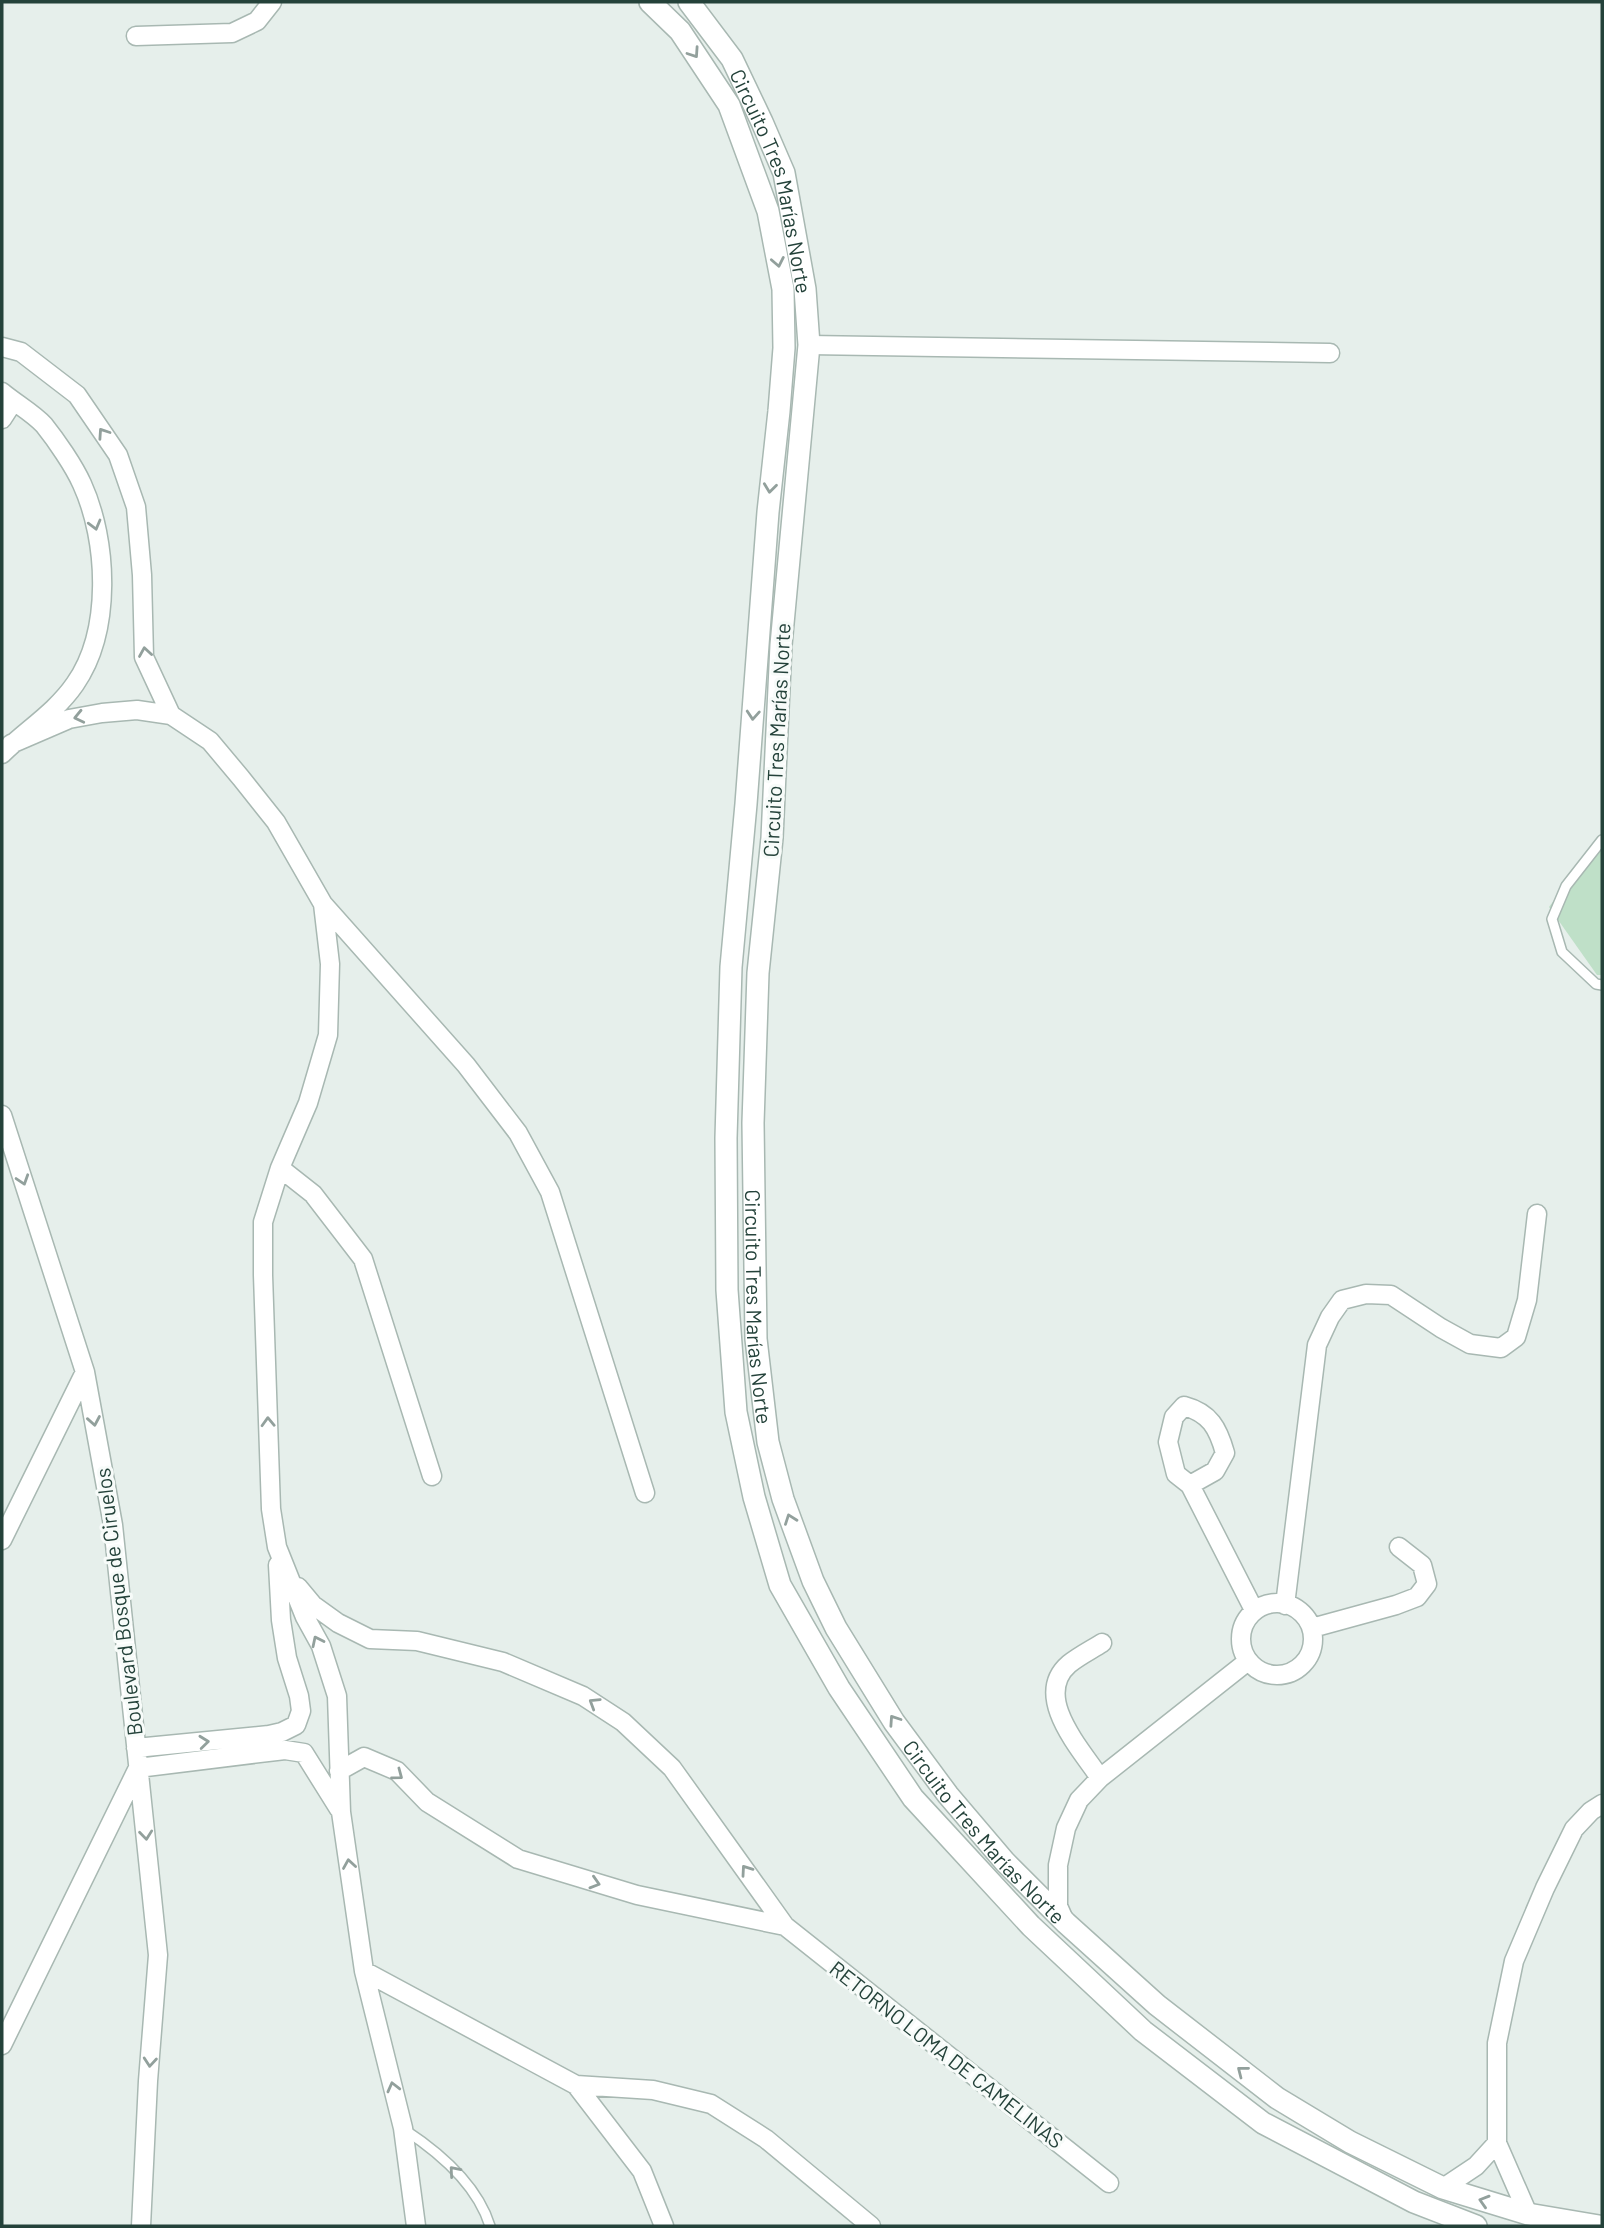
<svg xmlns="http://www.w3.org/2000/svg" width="1604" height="2228" font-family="Barlow,sans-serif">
<rect width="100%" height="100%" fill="#e6efeb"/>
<!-- green -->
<path fill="#bfe0c8" d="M1602,836V975H1597L1549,907Z"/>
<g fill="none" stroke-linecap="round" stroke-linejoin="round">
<defs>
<path id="service" d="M1602,840L1566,886L1552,919L1562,952L1596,984L1602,985
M405,2130C440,2153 477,2184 490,2226"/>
<path id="minor" d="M136,36L232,33L257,21L272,2
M809,345L1330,353
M2,347L21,352L77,395L118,455L136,507L142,575L144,657L171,715
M2,392C15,403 33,413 44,425C56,440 74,466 82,484C108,541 112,631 75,684C55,713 26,730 2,754
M2,419L13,402
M11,744L69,719L102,713L137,710L171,715L210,741L241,778L276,822L323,904L330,964L328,1035L308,1103L280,1168L263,1222V1275L271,1509L277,1547L305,1617L321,1646L337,1696L341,1812L364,1971L403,2128L416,2226
M323,904L466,1065L518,1133L550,1192L645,1493
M2,1115L85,1372L113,1525L158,1955L148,2081L141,2226
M280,1168L313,1194L363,1259L432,1476
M1190,1485L1215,1471L1225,1453C1218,1428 1210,1413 1184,1406L1174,1417L1168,1442L1176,1474L1190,1485L1254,1610
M2,1540L85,1372
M298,1587L313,1605L338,1623L370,1639L417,1641L503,1662L583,1696L623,1722L672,1768L785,1926L1109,2183
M1241 1639a36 36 0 1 1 72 0a36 36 0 1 1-72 0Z
M1285,1605L1317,1345L1330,1317L1342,1300L1366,1294L1391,1295L1441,1328L1470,1344L1501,1348L1516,1337L1527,1300L1537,1214
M1312,1628L1396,1605L1417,1597L1427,1584L1422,1565L1399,1547
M136,1748L269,1735L282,1732L296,1725L301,1711L299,1696L287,1658L281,1620L278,1565
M138,1768L285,1750L304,1753L339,1809
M339,1771L364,1757L397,1771L427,1802L518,1859L637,1895L785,1926
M1100,1778C1080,1748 1032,1696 1069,1664C1079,1656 1091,1650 1102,1643
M1065,1922L1058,1906V1865L1066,1828L1079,1800L1100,1778L1248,1661
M364,1971L576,2085L642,2171L664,2226
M2,2045L138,1768
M576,2085L653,2090L711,2104L766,2139L871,2226
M1443,2188L1476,2166L1497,2143
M1528,2214L1497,2143V2043L1514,1961L1545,1888L1574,1829L1591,1811L1602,1804"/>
<g id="tertiary">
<path d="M650,2L680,31L729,105L768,211L783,289L784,348L779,411L768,512L746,804L731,967L726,1138L727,1290L736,1412L754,1497L780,1585L839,1688L913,1798L1031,1926L1143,2031L1263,2123L1414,2202L1476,2226"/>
<path id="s1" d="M689,2L732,59L762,122L784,173L805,289L809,345L781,645L772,838L758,973L753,1123L756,1339L768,1442L783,1499L813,1581L836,1628L894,1722L948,1795L1005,1862L1066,1923L1157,2005L1277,2098L1350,2142L1443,2188L1528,2214L1599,2226"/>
</g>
</defs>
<!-- service casing -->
<use href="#service" stroke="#a8b8b2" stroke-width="12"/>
<!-- minor casing -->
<use href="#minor" stroke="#a8b8b2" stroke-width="21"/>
<!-- tertiary casing -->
<use href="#tertiary" stroke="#a8b8b2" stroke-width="24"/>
<!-- service -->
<use href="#service" stroke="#fff" stroke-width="9"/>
<!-- minor -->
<use href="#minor" stroke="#fff" stroke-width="18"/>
<!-- tertiary -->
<use href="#tertiary" stroke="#fff" stroke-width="21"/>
</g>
<!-- one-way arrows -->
<defs><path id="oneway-chevron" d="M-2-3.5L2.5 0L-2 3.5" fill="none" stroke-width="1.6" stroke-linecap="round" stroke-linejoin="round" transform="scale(1.75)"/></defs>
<g stroke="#92a09c">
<use href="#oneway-chevron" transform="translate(694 53) rotate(56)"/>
<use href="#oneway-chevron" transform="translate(778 262) rotate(79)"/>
<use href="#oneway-chevron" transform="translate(103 433) rotate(-124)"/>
<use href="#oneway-chevron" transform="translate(770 488) rotate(97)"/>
<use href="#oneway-chevron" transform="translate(95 525) rotate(75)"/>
<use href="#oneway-chevron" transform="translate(145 652) rotate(-99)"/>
<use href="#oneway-chevron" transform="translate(753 715) rotate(94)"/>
<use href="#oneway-chevron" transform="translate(79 717) rotate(167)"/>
<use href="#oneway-chevron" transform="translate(23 1180) rotate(72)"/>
<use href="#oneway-chevron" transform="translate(94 1421) rotate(80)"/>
<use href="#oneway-chevron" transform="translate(268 1422) rotate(-92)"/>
<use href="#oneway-chevron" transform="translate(790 1519) rotate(-110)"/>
<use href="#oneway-chevron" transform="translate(317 1641) rotate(-116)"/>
<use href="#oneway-chevron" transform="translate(594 1703) rotate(-148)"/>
<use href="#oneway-chevron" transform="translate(894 1720) rotate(-124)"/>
<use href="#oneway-chevron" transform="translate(204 1742) rotate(-6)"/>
<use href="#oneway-chevron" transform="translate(398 1775) rotate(37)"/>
<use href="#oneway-chevron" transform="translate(146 1835) rotate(84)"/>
<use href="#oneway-chevron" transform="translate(349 1864) rotate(-99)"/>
<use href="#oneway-chevron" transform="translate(746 1870) rotate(-125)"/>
<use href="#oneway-chevron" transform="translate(595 1883) rotate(17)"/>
<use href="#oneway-chevron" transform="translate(150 2062) rotate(95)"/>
<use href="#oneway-chevron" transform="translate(1242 2071) rotate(-142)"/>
<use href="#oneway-chevron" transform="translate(393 2087) rotate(-104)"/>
<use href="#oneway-chevron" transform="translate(454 2171) rotate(-131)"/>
<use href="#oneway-chevron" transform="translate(1484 2201) rotate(-163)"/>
</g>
<g text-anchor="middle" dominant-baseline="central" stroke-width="6" stroke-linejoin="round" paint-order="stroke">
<!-- street labels -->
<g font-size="21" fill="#24423a" stroke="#f7fbf9">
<text stroke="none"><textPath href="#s1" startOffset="201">Circuito Tres Marías Norte</textPath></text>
<text transform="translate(776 740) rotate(-87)">Circuito Tres Marías Norte</text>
<text stroke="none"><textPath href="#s1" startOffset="1335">Circuito Tres Marías Norte</textPath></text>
<text transform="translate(118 1602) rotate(-97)">Boulevard Bosque de Ciruelos</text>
<text stroke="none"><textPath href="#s1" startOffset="1922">Circuito Tres Marías Norte</textPath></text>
<text transform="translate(947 2054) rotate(38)">RETORNO LOMA DE CAMELINAS</text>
</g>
</g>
<!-- border -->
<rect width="1604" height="2228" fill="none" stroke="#24423a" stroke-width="7"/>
</svg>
